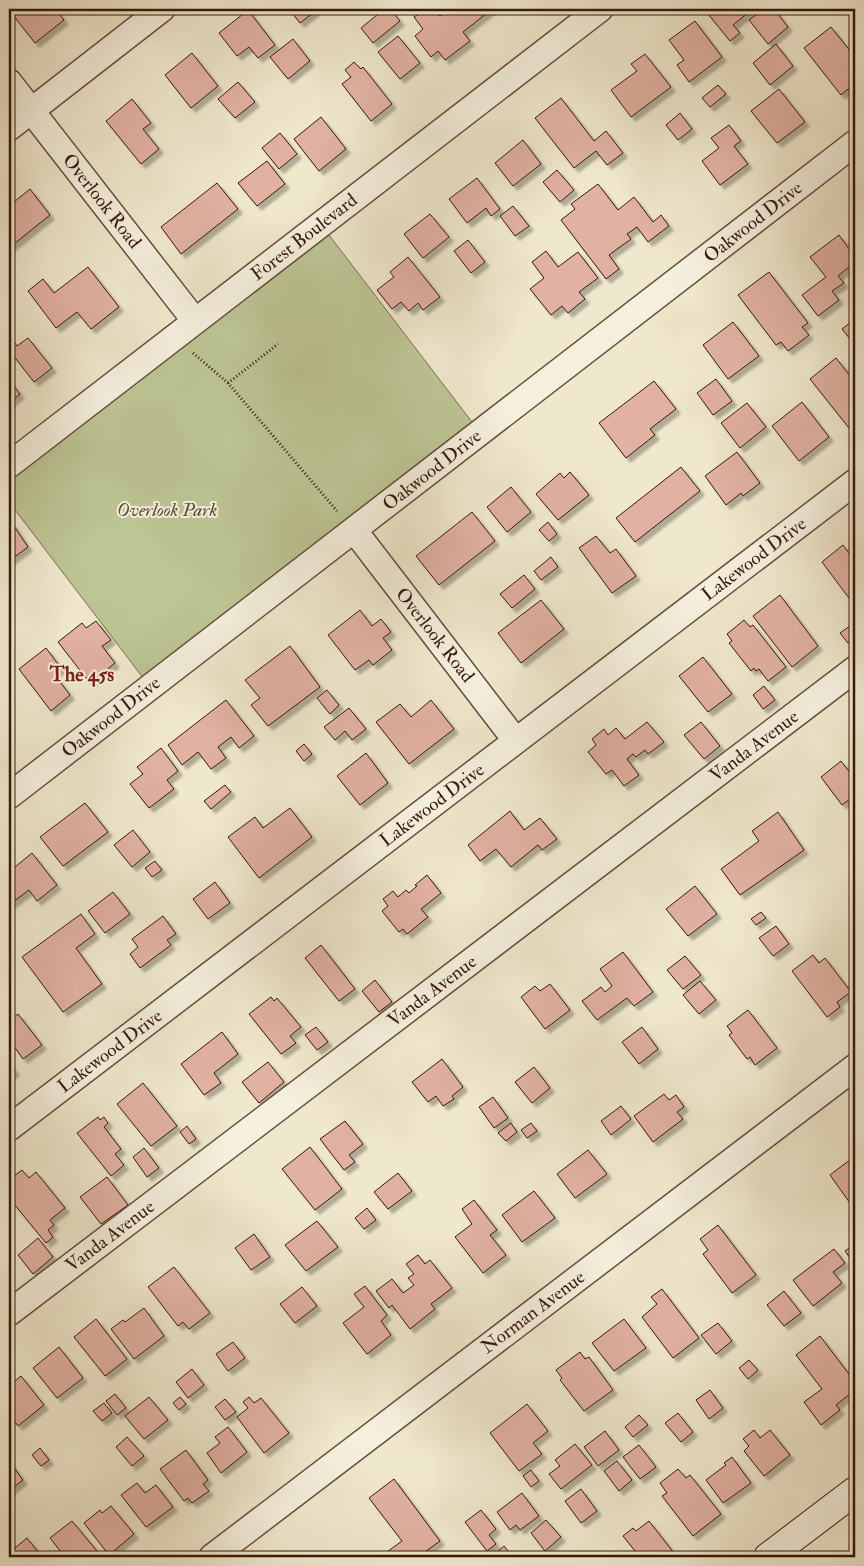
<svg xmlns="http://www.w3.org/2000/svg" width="864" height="1566" font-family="'IM FELL Double Pica',serif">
<defs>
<filter id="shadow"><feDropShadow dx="4.5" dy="4.5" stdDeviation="1" flood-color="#0004"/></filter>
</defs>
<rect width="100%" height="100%" fill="#f0e8cd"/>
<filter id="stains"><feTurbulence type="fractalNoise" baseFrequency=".004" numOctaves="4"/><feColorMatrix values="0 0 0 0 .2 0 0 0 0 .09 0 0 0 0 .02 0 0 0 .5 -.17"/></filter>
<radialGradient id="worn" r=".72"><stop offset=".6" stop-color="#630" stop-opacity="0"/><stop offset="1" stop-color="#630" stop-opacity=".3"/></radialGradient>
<!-- green -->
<path fill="#bdc595" stroke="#7a6e51" d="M329,235L475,426L144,679L9,502V480Z"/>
<!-- building -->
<path fill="#e1b1a2" stroke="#37180d" filter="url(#shadow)" d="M10,9H55L64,20L35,43L9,10Z
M289,9H318L300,23Z
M384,9H390L400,21L373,43L361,28Z
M426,9H435L440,16L449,9H492L463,32L470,41L445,60L438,51L431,57L415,36L423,29L414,17Z
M704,9H747L749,12L733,25L740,33L730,41Z
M764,9H774L788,27L768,44L749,20Z
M248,10L275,45L258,58L249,47L237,56L219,33Z
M695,21L722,57L689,82L677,65L684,60L669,40Z
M831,27L855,57V83L841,95L804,48Z
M398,36L420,63L400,79L378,52Z
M293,39L310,61L288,79L270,57Z
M776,44L793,66L770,85L753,63Z
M192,53L218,86L191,108L165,75Z
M645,54L671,87L631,117L611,90L637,71L631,64Z
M354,62L361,69L363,67L392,104L371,121L342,84L351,77L345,70Z
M238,82L255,102L235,118L218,99Z
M718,85L726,94L710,107L702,98Z
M779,89L805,122L777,143L751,111Z
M561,98L594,141L606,131L623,153L607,165L596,151L574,168L535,118Z
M132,99L151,123L143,129L159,149L141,164L106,121Z
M680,113L692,129L678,140L666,125Z
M321,117L346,149L319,171L294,139Z
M729,125L741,141L734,146L748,164L720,185L702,161L719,148L711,138Z
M280,133L297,154L279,169L262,148Z
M523,140L541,164L513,186L495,163Z
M267,161L285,184L257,206L238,183Z
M557,170L574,190L560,202L543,182Z
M477,178L500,209L491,216L486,208L467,223L449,199Z
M217,183L238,209L181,254L161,227Z
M598,184L618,210L634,197L653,222L661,215L669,226L648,242L637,227L627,234L631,239L609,255L619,269L606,279L561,220L575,209L571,204Z
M30,189L50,215L9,248V206Z
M513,206L529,226L515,236L500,216Z
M430,214L449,237L423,258L404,234Z
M839,235L855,257V262L838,276L844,283L832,291L839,300L818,316L802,295L826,277L810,257Z
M468,240L485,262L471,273L454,251Z
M546,251L558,267L578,252L598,278L579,292L585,299L568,313L562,306L551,315L530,289L544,278L532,262Z
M408,257L440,297L423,310L418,303L409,311L401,302L392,309L377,290L394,277L390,272Z
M88,267L119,307L91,329L77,312L56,328L28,291L43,279L54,293Z
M769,272L808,323L802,327L809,335L788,351L781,342L776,345L738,295Z
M855,319V337L851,340L842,329Z
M733,322L759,356L728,379L703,345Z
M28,338L52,368L34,382L9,350V348L15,343L17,346Z
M836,358L855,382V423L849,428L810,379Z
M716,379L732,401L713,415L697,393Z
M9,380L20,394L9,403Z
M654,381L676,409L650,429L655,435L626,458L599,423Z
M802,402L829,437L799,461L772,426Z
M747,403L766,427L740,448L721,423Z
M737,452L760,483L743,496L741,493L726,505L705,476Z
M681,467L700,491L635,542L616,518Z
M570,472L589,495L558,520L536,494L560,473L564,478Z
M511,487L531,512L507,532L487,507Z
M472,512L495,541L439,585L416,556Z
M548,522L557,534L549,541L539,530Z
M12,523L28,547L9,561V525Z
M596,536L610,553L616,549L636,576L612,593L579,548Z
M843,545L855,561V606L822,562Z
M551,557L558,567L541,580L534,571Z
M524,575L535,589L512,608L500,594Z
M780,595L818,646L792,667L753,616Z
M541,600L564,629L521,663L498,633Z
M360,610L372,626L381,619L391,632L383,638L392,650L373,665L369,660L355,670L328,635Z
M744,620L750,627L753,625L786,667L768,681L759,669L756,671L754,668L751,671L729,643L732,641L727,634Z
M96,621L111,640L102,646L115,663L90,683L58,642L82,623L86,628Z
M854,623L855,625V637L848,643L840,633Z
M290,646L320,687L268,726L251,705L260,698L245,680Z
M46,648L61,668L54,674L70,695L51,711L19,669Z
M703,657L732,694L708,712L679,676Z
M764,686L775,700L763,709L753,695Z
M327,690L339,705L330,714L317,698Z
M226,700L254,736L239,748L231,737L218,747L226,758L211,769L198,752L182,765L168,745Z
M431,700L454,729L409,764L376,722L400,704L411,717Z
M349,708L366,729L352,740L345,731L335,740L324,727Z
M647,722L664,742L648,754L645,750L636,757L633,754L627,759L639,775L624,786L612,770L606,774L588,752L596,745L592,739L604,729L608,735L616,728L625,739Z
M701,722L720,746L704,759L684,735Z
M304,744L312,754L304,761L296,751Z
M161,748L178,771L167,780L174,789L149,808L130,784L143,774L137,767Z
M366,753L388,783L360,805L337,776Z
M841,761L855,779V795L842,805L821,777Z
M225,785L231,792L211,809L204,801Z
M85,803L108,832L63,866L40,837Z
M290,808L312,837L259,878L228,837L255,817L263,828Z
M510,811L524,830L540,818L557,839L542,850L538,845L511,867L496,849L480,861L468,845Z
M778,812L804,850L740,895L721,869L759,841L752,831Z
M133,830L150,852L132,867L114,845Z
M32,853L57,885L37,901L29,890L9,905V872Z
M155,861L162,870L152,877L145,868Z
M427,875L441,893L421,909L428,917L407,934L403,929L399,932L382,911L388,906L383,899L393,891L398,897L406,890L409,893L417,886L415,885Z
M215,882L230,903L208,919L193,899Z
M695,886L717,914L688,936L666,909Z
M113,892L130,914L105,933L88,911Z
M761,912L766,918L756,925L751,919Z
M81,914L95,934L76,948L102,984L63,1012L22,957Z
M163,916L176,934L167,940L171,945L140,968L130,954L138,947L132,939Z
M776,926L789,944L773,956L759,938Z
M321,945L355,989L339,1001L305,958Z
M623,952L653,992L634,1006L627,998L597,1020L582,1001L601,987L605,992L612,986L600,969Z
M813,955L819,963L825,958L851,992L837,1002L840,1007L827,1017L792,971Z
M685,956L701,975L683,989L667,970Z
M375,980L392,1002L379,1012L362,991Z
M700,981L716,1000L699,1014L683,995Z
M550,984L570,1010L545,1029L521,997L535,986L540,991Z
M271,997L274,1001L277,998L301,1027L290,1036L296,1043L281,1054L249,1014Z
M748,1010L777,1048L755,1065L750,1057L747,1059L729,1035L732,1033L727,1026Z
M18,1014L42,1045L23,1059L9,1039V1021Z
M316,1027L328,1042L317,1050L305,1035Z
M642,1027L658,1049L639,1064L622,1042Z
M222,1032L238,1054L214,1073L221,1083L204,1095L181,1064Z
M442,1059L463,1087L452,1096L454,1099L443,1106L436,1096L428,1102L412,1082Z
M268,1062L284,1082L259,1103L242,1082Z
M9,1063L15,1071L9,1076Z
M534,1067L550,1088L532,1103L515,1082Z
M143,1083L177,1126L151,1146L117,1104Z
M664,1094L669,1100L676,1095L684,1107L677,1112L683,1119L653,1142L634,1116Z
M493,1097L508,1118L494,1128L479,1107Z
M621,1106L631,1119L611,1135L601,1121Z
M98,1117L100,1120L104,1117L108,1123L104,1127L121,1149L115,1154L124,1165L111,1176L77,1133Z
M345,1121L363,1144L349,1155L355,1162L344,1170L320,1139Z
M511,1123L517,1132L506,1141L498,1133Z
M531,1123L537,1131L527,1138L521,1130Z
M187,1126L196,1139L189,1144L180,1132Z
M310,1147L342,1189L315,1210L282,1169Z
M144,1148L159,1168L147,1177L133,1157Z
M588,1150L607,1174L575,1198L557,1174Z
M855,1156V1199L850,1203L830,1175Z
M22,1170L29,1178L36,1172L65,1208L50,1220L54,1225L48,1230L53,1237L46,1243L9,1198V1180Z
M398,1173L412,1191L388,1209L374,1192Z
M107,1177L128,1205L101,1224L80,1197Z
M534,1191L555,1218L522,1242L502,1215Z
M474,1200L497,1230L490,1235L506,1255L483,1273L455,1237L472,1224L462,1209Z
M367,1208L376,1220L364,1229L355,1218Z
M317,1221L338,1247L306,1271L285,1245Z
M718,1225L756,1275L732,1293L703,1254L708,1250L700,1239Z
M254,1234L270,1257L251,1270L235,1248Z
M38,1238L53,1257L33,1274L18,1255Z
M855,1244V1265L845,1251Z
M834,1249L845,1263L833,1272L842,1283L813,1306L793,1280Z
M418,1255L425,1264L430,1260L452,1288L431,1304L435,1309L410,1329L392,1305L389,1308L376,1291L392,1279L403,1293L414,1285L408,1278L414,1274L406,1264Z
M174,1267L210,1313L189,1329L183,1322L178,1326L148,1287Z
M365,1286L387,1315L381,1321L391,1335L367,1354L343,1323L364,1307L354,1294Z
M302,1287L317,1306L295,1323L280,1304Z
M662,1289L699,1338L673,1358L642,1317L657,1304L651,1297Z
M784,1291L801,1313L784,1326L767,1305Z
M144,1308L164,1336L134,1359L111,1329L123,1320L125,1322Z
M96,1319L127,1359L105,1376L74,1337Z
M624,1319L646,1348L614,1371L592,1343Z
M718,1323L732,1341L716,1354L701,1335Z
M820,1336L855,1382V1390L836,1405L840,1410L821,1425L804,1402L822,1389L796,1355Z
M233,1342L245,1358L228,1371L216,1354Z
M59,1347L83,1378L57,1398L33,1368Z
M580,1352L585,1359L589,1357L613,1390L584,1411L560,1380L562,1378L556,1370Z
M749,1360L758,1370L748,1379L739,1368Z
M192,1369L204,1385L188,1398L176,1382Z
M21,1376L44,1405L18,1426L9,1414V1386Z
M710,1390L723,1408L709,1419L696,1400Z
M115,1394L126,1408L117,1415L106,1401Z
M149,1397L168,1420L144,1439L125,1416Z
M180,1397L186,1404L179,1410L173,1403Z
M249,1397L254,1403L261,1398L289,1433L264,1453L237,1417L248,1408L243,1402Z
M225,1399L236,1412L225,1420L215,1407Z
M104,1403L112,1413L102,1421L93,1411Z
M527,1404L548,1431L533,1443L542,1454L519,1471L490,1433Z
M678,1413L693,1432L681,1442L665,1423Z
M639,1415L648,1425L633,1437L625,1427Z
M228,1427L247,1452L221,1473L207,1453L220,1443L215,1437Z
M754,1430L760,1438L770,1430L790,1455L764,1476L744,1451L749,1446L743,1439Z
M605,1431L619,1450L598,1466L584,1447Z
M127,1437L144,1456L132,1466L116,1447Z
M575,1444L592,1465L561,1489L549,1474L560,1466L555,1460Z
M639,1445L656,1467L640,1479L623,1457Z
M40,1448L49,1460L41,1466L32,1455Z
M186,1450L208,1480L203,1484L209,1491L192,1503L188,1498L184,1501L160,1469Z
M732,1457L751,1483L723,1503L706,1480L726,1465L724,1463Z
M9,1461L23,1480L9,1491Z
M617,1461L632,1480L619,1491L604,1471Z
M678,1469L686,1478L690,1475L721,1514L693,1536L662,1496L667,1493L660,1483Z
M531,1470L539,1481L531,1487L523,1476Z
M394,1479L440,1541L418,1557H380L402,1541L369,1498Z
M137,1483L145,1493L156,1485L173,1507L146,1527L121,1495Z
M581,1489L597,1511L581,1523L565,1501Z
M522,1493L539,1516L520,1530L516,1525L510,1530L497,1512Z
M111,1506L134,1534L109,1555L84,1523L100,1510L102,1513Z
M481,1510L496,1529L489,1535L496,1544L487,1551L465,1522Z
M546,1520L561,1537L545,1551L531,1533Z
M72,1521L102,1557H65L50,1538Z
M649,1521L674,1553L669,1557H640L623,1536L633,1528L636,1531Z
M27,1538L42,1557H9V1553Z
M504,1546L513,1557H491Z"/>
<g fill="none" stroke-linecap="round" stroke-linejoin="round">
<defs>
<path id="street" d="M9,82L195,321
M9,128L162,9
M9,465L600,9
M354,530L516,741
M9,796L855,143
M9,1128L855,482
M9,1313L855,669
M212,1557L855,1067"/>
<path id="secondary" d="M768,1557L855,1491"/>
</defs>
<!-- street casing -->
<use href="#street" stroke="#654c3d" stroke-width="28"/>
<!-- secondary casing -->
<use href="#secondary" stroke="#37180d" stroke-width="30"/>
<!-- path -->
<path stroke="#37180d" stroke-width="3" stroke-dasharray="1 2.5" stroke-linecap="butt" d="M193,353L228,383L337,511
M228,383L278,344"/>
<!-- street -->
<use href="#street" stroke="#f5f0de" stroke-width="25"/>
<!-- secondary -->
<use href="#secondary" stroke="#f5f0de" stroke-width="28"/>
</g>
<g text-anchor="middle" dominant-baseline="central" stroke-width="4" stroke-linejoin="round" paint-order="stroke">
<!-- street labels -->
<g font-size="19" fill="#37180d" stroke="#f5f0de">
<text transform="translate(102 201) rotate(52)">Overlook Road</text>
<text transform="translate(753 222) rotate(-38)">Oakwood Drive</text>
<text transform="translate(304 237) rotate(-38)">Forest Boulevard</text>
<text transform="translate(432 470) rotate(-38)">Oakwood Drive</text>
<text transform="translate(754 559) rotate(-37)">Lakewood Drive</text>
<text transform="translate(435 635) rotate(52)">Overlook Road</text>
<text transform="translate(111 717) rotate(-38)">Oakwood Drive</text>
<text transform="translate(754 746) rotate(-37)">Vanda Avenue</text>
<text transform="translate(432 805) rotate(-37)">Lakewood Drive</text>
<text transform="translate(432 991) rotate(-37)">Vanda Avenue</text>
<text transform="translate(110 1051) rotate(-37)">Lakewood Drive</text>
<text transform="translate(110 1236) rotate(-37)">Vanda Avenue</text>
<text transform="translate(533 1312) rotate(-37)">Norman Avenue</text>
</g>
<!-- park labels -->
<g font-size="19" font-style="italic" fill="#5f4c36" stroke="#f5f0de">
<text x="167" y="510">Overlook Park</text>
</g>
<!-- neighbourhood labels -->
<g font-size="20" font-weight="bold" fill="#7a1f14" stroke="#f5f0de">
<text x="82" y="674">The 45s</text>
</g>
</g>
<!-- margin -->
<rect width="864" height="1566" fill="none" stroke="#f0e8cd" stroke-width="30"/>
<rect x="10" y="10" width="844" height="1546" fill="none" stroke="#37180d" stroke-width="2.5"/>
<rect x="15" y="15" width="834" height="1536" fill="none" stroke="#37180d"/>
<rect width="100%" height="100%" filter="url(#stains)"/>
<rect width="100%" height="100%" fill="url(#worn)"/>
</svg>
